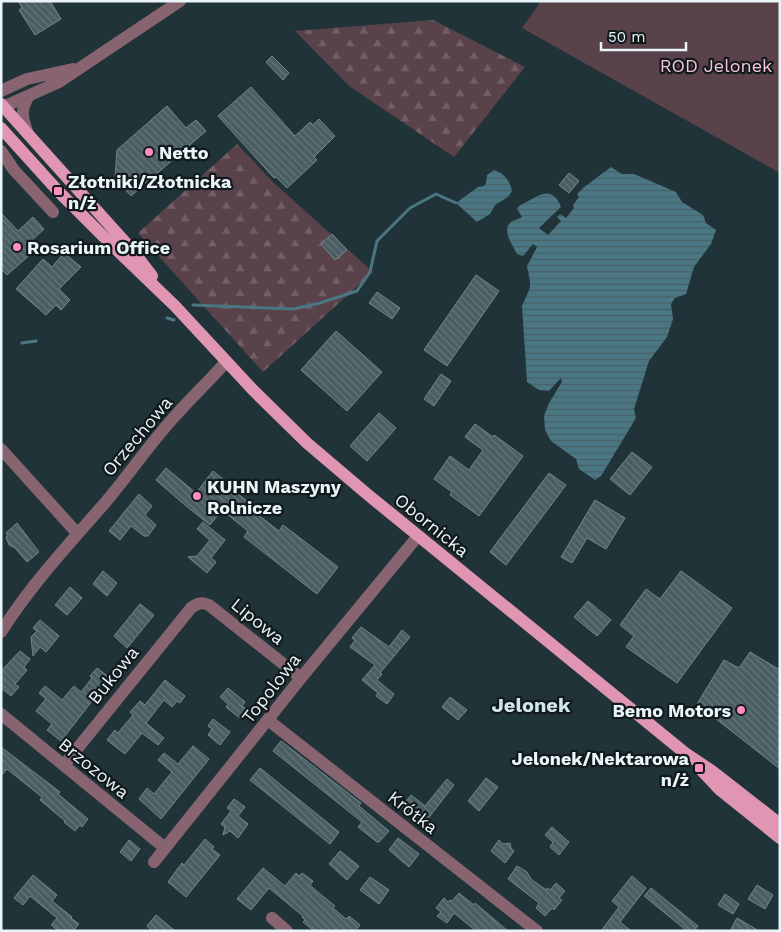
<svg xmlns="http://www.w3.org/2000/svg" width="781" height="932" font-family="'Work Sans',sans-serif">
<defs>
<pattern id="forest-firs" width="22" height="20" patternUnits="userSpaceOnUse" patternTransform="scale(1.25)"><rect width="22" height="20" fill="#5a424b"/><path d="M5 1l3.5 6h-7zM16 11l3.5 6h-7z" fill="#725e66"/></pattern>
<pattern id="water-rules" width="6" height="5" patternUnits="userSpaceOnUse" patternTransform="scale(1.25)"><rect width="6" height="5" fill="#4a7783"/><path d="M0 2.5h6" fill="none" stroke="#486066"/></pattern>
<pattern id="building-back-hatch" width="6" height="6" patternUnits="userSpaceOnUse" patternTransform="scale(1.25)"><rect width="6" height="6" fill="#495d62"/><path d="M-1 5l2 2M0 0l6 6M5-1l2 2" fill="none" stroke="#637579"/></pattern>
</defs>
<rect width="100%" height="100%" fill="#203338"/>
<!-- forest -->
<path fill="url(#forest-firs)" d="M433,20L525,67L454,157L349,86L295,31Z
M237,144L274,183L373,272L263,372L138,233Z"/>
<!-- garden -->
<path fill="#5a424b" d="M541,1H780V173L522,28Z"/>
<!-- water -->
<path fill="url(#water-rules)" d="M611,167L622,174H634L676,192L682,202L703,215L706,223L716,230L711,244L694,267L686,294L675,298L671,304L673,319L667,337L649,361L634,409L636,418L601,476L595,480L579,469L576,459L551,441L545,430L544,416L549,403L562,382L561,378L549,391L539,390L527,382L522,306L530,288V281L527,266L537,247L533,244L523,256L517,254C513,246 502,231 510,223C513,220 519,219 522,217L517,209L519,206C536,198 551,182 561,207L539,228L548,235L561,221L557,217L560,214L566,218L574,208L573,205L579,197L577,194L583,188Z
M494,170C504,173 510,181 512,191L508,197L495,205L490,214L477,222L456,203L478,187L484,186L486,183L487,175Z"/>
<g fill="none" stroke-linecap="round" stroke-linejoin="round">
<!-- stream -->
<path stroke="#4a7783" stroke-width="3" d="M193,305L293,309L320,303L357,291L370,272L377,241L410,208L436,194L456,203
M167,318L174,320
M22,343L36,341"/>
</g>
<!-- building -->
<path fill="url(#building-back-hatch)" stroke="#72878d" d="M18,1H50L61,19L35,35L19,10L22,8Z
M272,56L289,73L283,80L266,62Z
M251,87L295,136L310,122L313,125L319,119L335,136L314,157L317,160L287,188L276,177L274,178L218,116Z
M167,106L186,128L196,120L206,131L131,196L115,178L117,150Z
M569,173L579,181L569,193L559,185Z
M1,213L18,231L33,217L44,229L29,243L33,248V252L7,275L1,269Z
M332,234L347,250L335,260L321,244Z
M64,253L81,267L59,289L70,300L61,310L56,305L46,315L16,289L43,259L52,267Z
M476,275L499,291L447,366L424,350Z
M377,292L400,308L392,319L369,303Z
M336,331L382,372L347,411L301,370Z
M441,374L451,381L434,406L424,399Z
M379,413L396,428L367,461L350,446Z
M475,424L493,437L494,435L523,456L479,516L450,495L452,492L434,479L450,456L469,470L483,450L465,437Z
M632,452L652,467L630,495L610,479Z
M166,468L196,493L213,471L237,490L236,492L254,507L252,510L279,531L283,525L338,567L317,594L244,537L248,531L222,510L210,525L186,506L156,480Z
M549,473L566,485L506,565L490,552Z
M139,494L152,506L145,515L156,525L148,536H144L131,526L120,540L109,531Z
M595,500L625,518L606,549L587,538L572,563L561,557Z
M203,522L225,540L211,558L216,562L207,573L188,557L197,556L210,540L197,529Z
M17,523L39,552L27,562L15,548L9,545L6,537L8,536L6,533Z
M103,571L117,583L107,596L93,584Z
M681,571L732,608L677,683L626,647L634,636L620,625L646,589L660,599Z
M70,587L82,598L67,615L55,605Z
M588,601L611,620L597,636L574,617Z
M140,604L154,615L127,648L114,636Z
M40,620L59,636L46,652L40,647L33,656L31,637L37,631L33,628Z
M361,627L389,647L402,630L410,637L380,673L382,674L377,680L394,694L387,704L376,696L378,693L362,680L375,665L350,647L355,640L352,638Z
M20,651L30,659L24,667L27,670L15,684L19,687L11,696L1,688V671Z
M750,652L780,670V769L697,704L724,660L739,668Z
M97,668L110,678L103,687L101,686L90,700L92,701L61,741L47,730L52,724L36,711L46,699L39,693L45,686L62,700L74,686L81,692L92,678L90,676Z
M165,680L185,696L180,703L177,701L172,707L164,700L146,723L164,738L158,745L142,733L125,754L107,740L115,730L118,733L133,715L130,712L140,701L145,705Z
M228,688L245,702L242,706L248,710L241,719L226,707L228,704L220,697Z
M450,697L467,710L458,720L442,707Z
M213,719L230,732L220,745L208,735L212,729L208,726Z
M281,741L361,803L359,806L389,831L379,842H377L358,827L362,822L273,751Z
M193,746L209,759L161,819L139,799L147,788L154,794L172,772L158,760L164,753L178,764Z
M1,747L60,792L58,794L88,819L82,827L80,825L75,831L64,822L65,821L40,800L42,797L7,769L1,776Z
M260,768L339,832L330,844L250,780Z
M486,778L498,787L479,811L468,801Z
M447,779L454,785L423,825L401,808L411,795L425,806Z
M234,799L245,807L238,816L248,824L238,838L230,831L223,835L225,827L221,824L231,811L227,808Z
M552,827L569,842L559,855L550,847L553,842L545,835Z
M398,838L419,854L409,867L389,850Z
M205,839L214,847L212,849L220,855L186,897L168,882L182,863L184,865Z
M129,840L140,849L131,861L120,852Z
M499,840L503,844L510,843L511,848L514,851L505,863L491,851Z
M340,851L359,866L347,880L329,864Z
M517,866L527,872L531,879L546,890L547,888L550,890L556,883L565,891L559,898L562,900L554,910L552,908L545,916L536,908L539,903L508,879Z
M263,868L285,886L296,873L299,876L302,873L313,881L310,885L313,888L335,906L333,908L346,919L349,916L360,925L355,931H314L303,922L305,920L302,917L303,916L269,888L251,910L237,899Z
M33,875L57,895L52,901L72,917L71,918L79,924L73,931H59L51,925L57,918L30,896L23,905L14,898Z
M632,876L646,888L620,922L631,931H601L619,907L612,901Z
M370,877L389,890L379,904L360,890Z
M757,885L773,895L765,909L748,899Z
M651,888L698,926L694,931H687L644,896Z
M459,893L474,905L475,903L508,931H476L454,913L447,923L437,916L441,912L436,908L444,898L448,902L450,900L452,901Z
M725,894L739,904L733,914L718,905Z
M156,915L175,931H152L147,926Z
M737,918L759,931H730Z"/>
<g fill="none" stroke-linecap="round" stroke-linejoin="round">
<!-- minor -->
<path stroke="#886471" stroke-width="12" d="M1,91L27,79L73,69
M1,108L59,82L180,1
M28,134C23,119 19,111 29,96
M1,151L14,170L53,212
M1,449L77,533
M1,632C30,586 68,545 104,504C129,475 150,443 176,415C192,397 210,380 226,362
M1,714L165,848
M268,720L537,931
M64,765L191,608C198,603 201,602 209,605L301,678
M154,862L301,678L418,536
M272,918L287,931"/>
<!-- major -->
<path stroke="#e096b3" stroke-width="12" d="M1,104L133,251L152,276
M1,128L58,191L121,254L175,306L253,390L307,443L367,494L685,753L712,771L780,824
M702,771L719,789L780,838"/>
</g>
<!-- markers -->
<g fill="#fe8ebd" stroke="#11191c" stroke-width="2">
<circle cx="149" cy="152" r="5"/>
<rect x="53" y="186" width="10" height="10" rx="2.5"/>
<circle cx="17" cy="247" r="5"/>
<circle cx="197" cy="496" r="5"/>
<circle cx="741" cy="710" r="5"/>
<rect x="694" y="763" width="10" height="10" rx="2.5"/>
</g>
<g text-anchor="middle" dominant-baseline="central" stroke-width="4.5" stroke-linejoin="round" paint-order="stroke">
<!-- park labels -->
<g font-size="18" fill="#f8c2d6" stroke="#11191c">
<text x="716" y="65">ROD Jelonek</text>
</g>
<!-- poi labels -->
<g font-size="18" font-weight="bold" fill="#e9f5f8" stroke="#11191c" text-anchor="start">
<text x="159" y="152">Netto</text>
<text x="68" y="181">Złotniki/Złotnicka<tspan x="68" dy="21">n/ż</tspan></text>
<text x="27" y="247">Rosarium Office</text>
<text x="207" y="486">KUHN Maszyny<tspan x="207" dy="21">Rolnicze</tspan></text>
<text x="731" y="710" text-anchor="end">Bemo Motors</text>
<text x="689" y="758" text-anchor="end">Jelonek/Nektarowa<tspan x="689" dy="21">n/ż</tspan></text>
</g>
<!-- street labels -->
<g font-size="18" fill="#e9f5f8" stroke="#11191c">
<text transform="translate(137 436) rotate(-50)">Orzechowa</text>
<text transform="translate(432 525) rotate(39)">Obornicka</text>
<text transform="translate(258 621) rotate(39)">Lipowa</text>
<text transform="translate(113 675) rotate(-51)">Bukowa</text>
<text transform="translate(271 688) rotate(-52)">Topolowa</text>
<text transform="translate(94 768) rotate(39)">Brzozowa</text>
<text transform="translate(413 812) rotate(38)">Krótka</text>
</g>
<!-- quarter labels -->
<g font-size="20" font-weight="bold" fill="#cfe6ec" stroke="#11191c">
<text x="531" y="705">Jelonek</text>
</g>
</g>
<!-- border -->
<rect width="781" height="932" fill="none" stroke="#e9f5f8" stroke-width="5"/>
<!-- scale -->
<path d="M601 42v8h85v-8" fill="none" stroke="#e9f5f8" stroke-width="2.5"/>
<text x="608" y="42" font-size="15" fill="#e9f5f8" stroke="#11191c" stroke-width="4" paint-order="stroke">50 m</text>
</svg>
